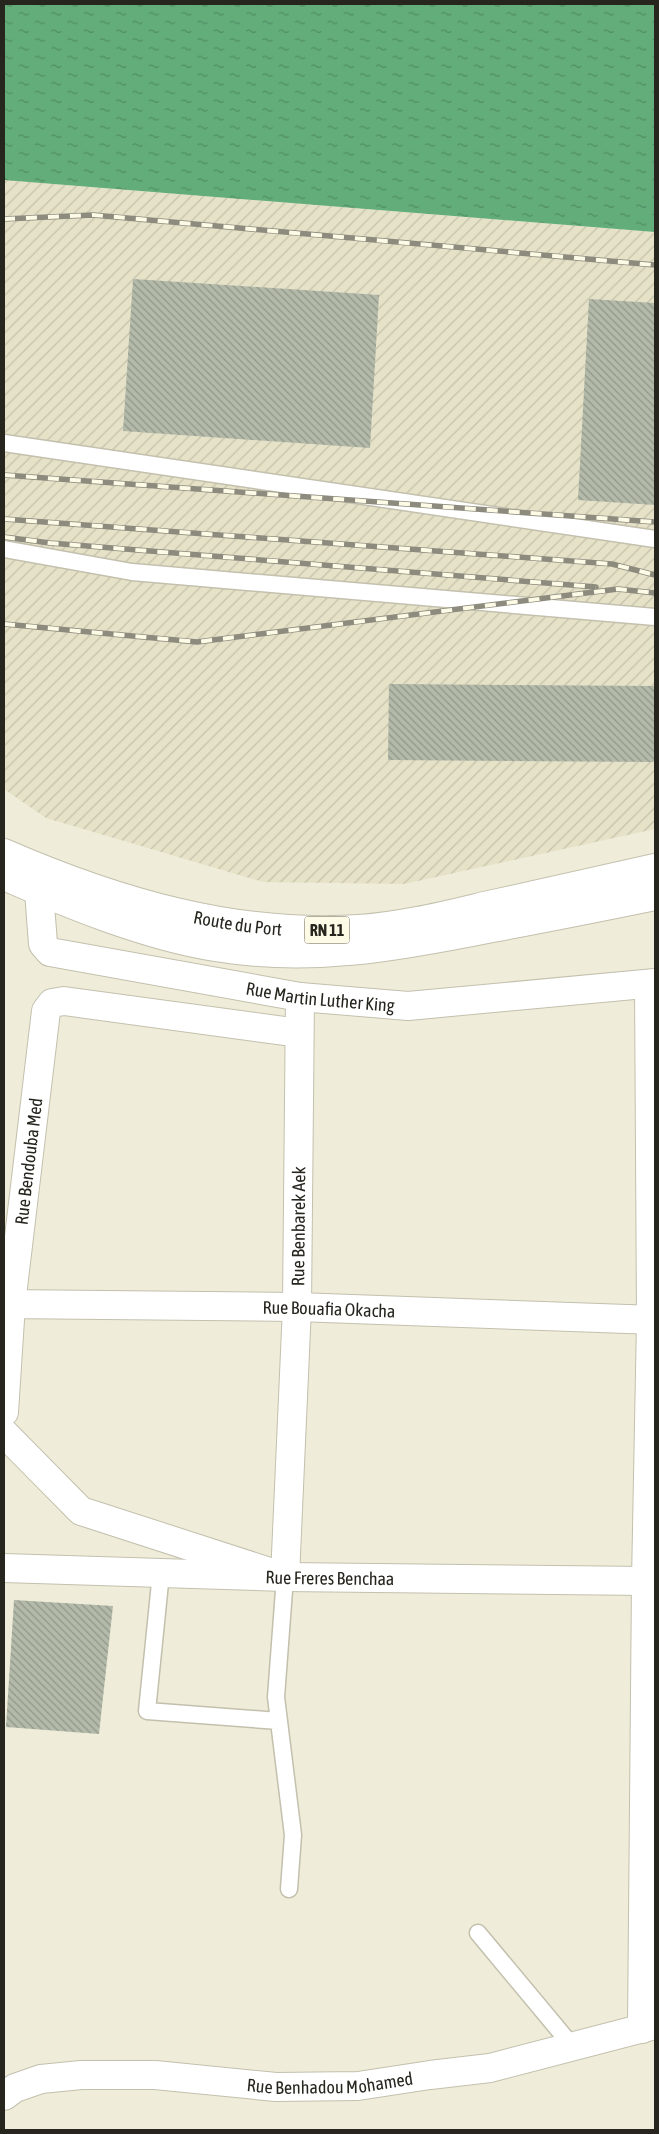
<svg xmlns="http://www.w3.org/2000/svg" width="659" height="2134" font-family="'Asap Condensed',sans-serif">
<defs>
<pattern id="industrial-furrows" width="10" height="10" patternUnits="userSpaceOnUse" patternTransform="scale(1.25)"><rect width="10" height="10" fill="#e6e2c8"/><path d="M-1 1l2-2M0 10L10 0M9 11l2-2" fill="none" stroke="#c5c2ab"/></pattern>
<pattern id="water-ripples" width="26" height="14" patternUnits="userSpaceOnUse" patternTransform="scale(1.25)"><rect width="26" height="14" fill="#62ad7a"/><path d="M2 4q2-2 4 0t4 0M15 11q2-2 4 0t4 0" fill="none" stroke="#518d63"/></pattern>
<pattern id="building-back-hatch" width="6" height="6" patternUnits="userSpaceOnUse" patternTransform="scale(1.25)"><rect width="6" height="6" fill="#b3baa9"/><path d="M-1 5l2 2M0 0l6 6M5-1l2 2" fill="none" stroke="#919789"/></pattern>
</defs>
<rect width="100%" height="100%" fill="#efedd9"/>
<!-- industrial -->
<path fill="url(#industrial-furrows)" d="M4,180L655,232V829L404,884L263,882L46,818L4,789Z"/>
<!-- water -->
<path fill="url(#water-ripples)" d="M4,4H655V232L4,180Z"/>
<!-- building -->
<path fill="url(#building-back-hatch)" d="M133,279L379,295L370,448L123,431Z
M589,299L655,303V505L578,500Z
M389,684L655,686V762L388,760Z
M14,1600L113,1606L99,1734L6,1727Z"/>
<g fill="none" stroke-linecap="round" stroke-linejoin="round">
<defs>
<path id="lane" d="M4,443L655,539
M4,549L132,572L655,617
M161,1573L147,1711L279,1721
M285,1577L276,1697L293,1835L289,1889
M478,1933L573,2047"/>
<g id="street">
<path id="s1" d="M39,891L43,944L50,952L300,997L408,1006L655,983"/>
<path id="s2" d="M4,1304L297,1307L655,1320"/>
<path id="s3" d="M4,1412L11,1304L46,1011L52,1003L64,1001L299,1033"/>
<path id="s4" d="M4,1433L81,1511L285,1577L297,1307L300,997"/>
<path id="s5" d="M4,1568L285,1577L646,1581L655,1583"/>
<path d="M642,2029L646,1581L651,1320L649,984"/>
<path id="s6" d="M4,2096L15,2088L41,2079L81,2075H155L276,2087L358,2086L430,2075L490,2068L655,2025"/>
</g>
<g id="primary">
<path id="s7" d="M4,853C117,902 235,937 359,929C403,926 446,915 489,905C545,892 600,880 655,868"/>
<path d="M4,876C68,904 146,936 215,947C312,963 397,947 492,928C546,918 601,907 655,896"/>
</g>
</defs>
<!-- lane casing -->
<use href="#lane" stroke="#c3c0ae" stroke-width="19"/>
<!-- street casing -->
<use href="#street" stroke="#c3c0ae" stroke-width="30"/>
<!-- primary casing -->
<use href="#primary" stroke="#c3c0ae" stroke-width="30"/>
<!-- lane -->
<use href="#lane" stroke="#fff" stroke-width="16"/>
<!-- street -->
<use href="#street" stroke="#fff" stroke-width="28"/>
<!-- primary -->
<use href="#primary" stroke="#fff" stroke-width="28"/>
<defs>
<path id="rail" d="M4,219L93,215L655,265
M4,475L655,522
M4,519L612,564L655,575
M4,537L50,543L596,587
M4,624L197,642L618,589L655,593"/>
</defs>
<!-- rail casing -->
<use href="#rail" stroke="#8d8b7e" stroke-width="5.5"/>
<!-- rail -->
<use href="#rail" stroke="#fdfae6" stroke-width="4" stroke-dasharray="11" stroke-linecap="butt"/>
</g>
<g text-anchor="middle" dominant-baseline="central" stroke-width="4" stroke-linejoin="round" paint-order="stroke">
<!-- shield labels -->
<rect fill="#fdfae6" stroke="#66655a" stroke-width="1" x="304.5" y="916.5" width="45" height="27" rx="4"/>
<g font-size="16" font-weight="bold" fill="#26251e">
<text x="327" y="930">RN 11</text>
</g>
<!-- street labels -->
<g font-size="18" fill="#26251e" stroke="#fdfae6">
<text stroke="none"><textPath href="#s7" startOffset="245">Route du Port</textPath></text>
<text stroke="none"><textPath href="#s1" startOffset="338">Rue Martin Luther King</textPath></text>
<text stroke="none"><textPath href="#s3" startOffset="252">Rue Bendouba Med</textPath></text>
<text stroke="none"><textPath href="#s4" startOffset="675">Rue Benbarek Aek</textPath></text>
<text stroke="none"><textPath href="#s2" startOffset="325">Rue Bouafia Okacha</textPath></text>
<text stroke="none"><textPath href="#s5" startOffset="326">Rue Freres Benchaa</textPath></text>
<text stroke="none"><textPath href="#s6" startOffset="331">Rue Benhadou Mohamed</textPath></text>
</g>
</g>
<!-- border -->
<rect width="659" height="2134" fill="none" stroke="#26251e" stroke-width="10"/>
</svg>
